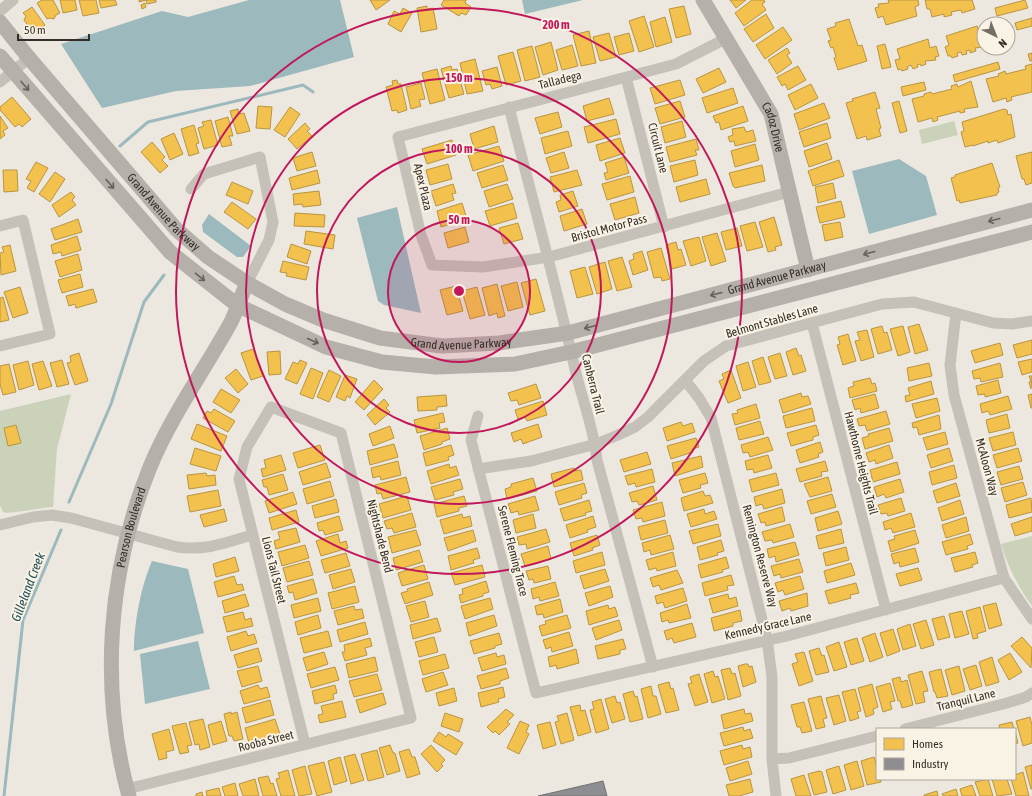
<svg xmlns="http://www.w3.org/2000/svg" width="1032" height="796" font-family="'Asap Condensed',sans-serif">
<rect width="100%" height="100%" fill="#ece8df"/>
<!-- green -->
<path fill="#cad2b9" d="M954,121L958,135L922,144L919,130Z
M71,394L57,449L53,507C43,507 8,515 3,512L0,506V411Z
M1032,536V606C1018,586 1008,567 1001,544Z"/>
<!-- water -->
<path fill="#9cb9bd" d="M249,0H340L354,57L250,86L176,91L102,108L61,44L162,11L188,17Z
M522,0H583L525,14Z
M899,159L926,176L937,215L869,234L852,171Z
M397,207L421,313L384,305L378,301L357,218Z
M209,214L251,246L243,257H237L203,232L202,225Z
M152,561L188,569L204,633L134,651C134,623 141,586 152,561Z
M198,641L210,689L145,704L140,654Z"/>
<!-- homes -->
<path fill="#f2c14e" stroke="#b99542" d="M42,0H53L60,13L56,15L54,19L50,18L47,19L37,3Z
M60,0H75L77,10L63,13Z
M79,0H96L99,13L83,16Z
M99,0H115L117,5L101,8Z
M139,0H156V2L147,4L146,0L139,2Z
M370,0H390L376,10Z
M444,0H466L465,3L471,7L466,15L461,13L459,16L441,5Z
M730,0H746L736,8Z
M752,0H764L765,2L762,4L766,10L744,26L735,13Z
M888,0H918L919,5L915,7L917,16L886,25L883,16L878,18L875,8L879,7L878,4L889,3Z
M925,0H972L975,9L962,13L961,10L951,12L952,15L944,17V14L932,17L930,9H927Z
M1025,0L1028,8L997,16L995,8Z
M145,3L146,7L142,9L141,5Z
M427,6V9L433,8L437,29L421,32L417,8Z
M684,6L691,34L676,38L669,9Z
M32,7L45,25L34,34L24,20L26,16L23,13Z
M403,8L412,13L401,32L388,24L394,11L400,14Z
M766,14L774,28L753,42L744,29Z
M644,16L654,47L639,52L629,21Z
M665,17L672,42L656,47L650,22Z
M1032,18V26L1017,30L1015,23Z
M849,19L858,46L862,45L867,61L838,70L834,58L836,57L833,47L831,48L828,41L831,40L827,29L836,26L835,23Z
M977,26L980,35L984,33V47L975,48L976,51L970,53V50L966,51L967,54L962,55L961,52L957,53L958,56L952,58L951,56H948L945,47L949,45L946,36Z
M783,27L792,40L765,59L756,45Z
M589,31L596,63L581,66L573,35Z
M609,33L616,57L600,61L593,37Z
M629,33L634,51L619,55L614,37Z
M928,39L930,48L936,46L939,56L935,57L936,60L925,61L926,64L921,66L920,64L917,65L918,67L913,69L911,65L907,67L908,69L902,71L901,69L898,70L895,60L900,59L897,49Z
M551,42L558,70L543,75L535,47Z
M885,44L891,67L882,69L877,46Z
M572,45L578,66L562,70L556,50Z
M532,46L540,77L525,81L517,50Z
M787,48L790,53L787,55L792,63L777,74L768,60Z
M513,52L521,81L506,85L498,56Z
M1032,53V61H1030L1028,54Z
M475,59L483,91L467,94L460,63Z
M998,62L1000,69L955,82L953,75Z
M1032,64V92L1011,97L1012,100L1007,102L1006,98L993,102L986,79L999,76L998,74L1005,71L1006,74L1026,69L1025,66Z
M451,66L452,70L457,69L464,94L449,98L441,69Z
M798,66L806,80L788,90L785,84L782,86L777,77Z
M497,67L502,86L492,89L490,84L486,85L482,71Z
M719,68L726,82L703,93L696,79Z
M437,69L445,100L430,104L422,73Z
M397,80L398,84H401L407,110L398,113L397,110L392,111L386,87L393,85L392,81Z
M680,80L685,95L655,104L650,88Z
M971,81L978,107L964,109L965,112L960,113V111L937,117L938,120L933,122L932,118L918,122L912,99L924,96V94L931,92L932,94L952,89L951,86L957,84L958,87Z
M924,82L926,90L903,96L901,87Z
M421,83L425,99L419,100L421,106L411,109L406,87Z
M811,84L818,98L795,110L788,95Z
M733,88L738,103L707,113L702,98Z
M875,92L880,108L876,109L881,128L879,129L881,136L867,140L866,136L857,139L846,103L853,101L852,99Z
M12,97L31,119L22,127L19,124L15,127L0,110V107Z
M609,98L614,114L587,121L583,106Z
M680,101L685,117L660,124L655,108Z
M899,101L907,131L900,133L892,103Z
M824,103L830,118L799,130L794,114Z
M258,106L272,107L270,129L256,128Z
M743,106L748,121L721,130L719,122L716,123L713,116Z
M290,107L300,114L285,137L274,130Z
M238,109L239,114L244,113L250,131L237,134L230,111Z
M1004,109L1007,110L1008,115L1011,114L1015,137L998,143L997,140L988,143V141L973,146V145L965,147L961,132L964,131L962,122Z
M558,112L562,127L540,134L535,118Z
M0,116L8,128L3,131L5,135L0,139Z
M228,117L233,136H229L232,145L222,147L215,121Z
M616,119L620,134L588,143L584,127Z
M211,120L218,145L204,149L198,128L204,126L202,122Z
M682,121L686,137L665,143L661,127Z
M305,123L310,129L307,131L312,136L297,149L288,139Z
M827,123L831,138L804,147L799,132Z
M194,125L199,143L196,144L199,153L189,156L181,129Z
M494,126L498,142L474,149L470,134Z
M744,127L746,132L753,130L756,141L735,146L734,141L730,142L728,137L733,135L732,129Z
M568,131L572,146L545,154L541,138Z
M174,133L183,154L170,160L161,139Z
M620,138L625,153L600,161L596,145Z
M696,139L699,150H695L697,155L670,162L666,147Z
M452,140L456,155L427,164L422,149Z
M152,142L165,157L162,160L168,166L160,173L141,152Z
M827,143L832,159L809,167L804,151Z
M755,144L759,160L735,167L731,151Z
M499,146L504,161L473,171L468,155Z
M312,152L316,166L297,171L293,158Z
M564,152L569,168L551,173L546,158Z
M1032,152V183L1026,185L1024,179H1022L1016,156Z
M624,157L629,173L606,180L604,173L608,172L605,163Z
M695,160L698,175L674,182L670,166Z
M839,160L844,176L813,186L808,171Z
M36,162L48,168L34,192L27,188L31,181L26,179Z
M992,163L1000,187L998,188L999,192L997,193V195L960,203L959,200L957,201L951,178L955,177V175Z
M448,164L452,179L430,185L426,170Z
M503,165L508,180L482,188L477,173Z
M762,165L765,181L735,188L733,186L729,173Z
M3,170H17L18,191L4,192Z
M317,170L320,183L292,190L289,178Z
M577,170L582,185L554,192L550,177Z
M55,172L65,179L50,202L39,194Z
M630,176L634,192L607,200L602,184Z
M706,179L710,194L680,202L676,187Z
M232,182L253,191L248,204L226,195Z
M833,183L836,198L818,203L815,187Z
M453,184L456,193L452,194L454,200L436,206L431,191Z
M507,184L513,199L489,207L484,191Z
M319,191L321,205L303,207L302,204L294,205L293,194Z
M573,191L578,206L559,212L556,202L561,200L560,195Z
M71,192L75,197L72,200L76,205L59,217L52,205Z
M635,197L639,213L615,220L610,204Z
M841,201L845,217L820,223L816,207Z
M232,202L256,219L248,229L224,212Z
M462,203L467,219L441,227L437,211Z
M513,203L517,218L490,226L485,211Z
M582,209L587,224L564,231L560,216Z
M295,213L325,215L324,227L294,226Z
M774,217L782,245L775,247L776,250L768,252L759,222Z
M78,219L82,232L55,240L51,229Z
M755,222L763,247L747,251L740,226Z
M840,222L843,237L825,241L822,225Z
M518,223L523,239L504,244L499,228Z
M465,227L469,242L448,248L444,233Z
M737,228L742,246L726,250L721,232Z
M306,231L335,235L333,249L304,244Z
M717,233L726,261L711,266L702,237Z
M77,236L81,250L62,256L61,252L53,254L51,245Z
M699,237L706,261L691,266L683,241Z
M676,242L678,250L681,249L686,265L672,269L666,245Z
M291,244L311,251L307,264L287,257Z
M10,245L16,271L1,275L0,253L4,252L2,247Z
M661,248L670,279L662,281L661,277L654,278L647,252Z
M642,251L648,270L633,275L629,261L634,259L633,254Z
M78,254L82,270L60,277L55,261Z
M622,257L632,287L617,291L608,261Z
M283,261L309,267L306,280L286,276L287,273L280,272Z
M605,262L612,289L597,294L589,267Z
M585,267L593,294L577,298L570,271Z
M80,274L83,287L62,293L58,280Z
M536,279L545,311L530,315L521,283Z
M517,282L523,307L508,311L501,286Z
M497,284L505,316L498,318L497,313L489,316L482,288Z
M456,286L463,311L447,315L440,290Z
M20,287L28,313L13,318L4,292Z
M477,287L485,315L470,319L462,291Z
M93,289L97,302L76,308L75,304L69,306L66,296Z
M3,297L9,320L0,322V298Z
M919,324L928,350L915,354L908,327Z
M882,326L884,333L887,332L892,350L878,354L871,329Z
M903,326L910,352L898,356L890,329Z
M867,330L874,357L861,361L855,341L860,340L857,332Z
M848,334L856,361L843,365L837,345L840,344L838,337Z
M1032,340V354L1017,358L1013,345Z
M1000,343L1003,355L975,363L971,351Z
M796,348L799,356L801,355L806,371L793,375L786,352Z
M253,349L263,376L251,380L241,353Z
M280,351L281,374L269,375L267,352Z
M79,353L88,381L75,385L67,363L71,362L70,356Z
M780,353L787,376L775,379L768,357Z
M763,357L771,382L759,385L752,361Z
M1032,359V372L1022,375L1018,362Z
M62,360L69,384L57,387L50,363Z
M300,360L307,363L297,384L285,379L293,362L298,364Z
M28,361L34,385L19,390L13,365Z
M43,361L52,386L39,390L32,364Z
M748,362L756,387L743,391L736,366Z
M929,363L932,376L909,381L907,368Z
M1000,363L1003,377L981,382L980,378L974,379L972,371Z
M9,364L16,392L3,395L0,384V366Z
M311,368L323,373L313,399L300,394Z
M236,369L248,384L238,393L225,378Z
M329,370L341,376L329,402L317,397Z
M731,370L741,398L728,403L719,381L724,379L722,374Z
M345,375L357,379L350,398L347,396L345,401L336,397Z
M1029,376H1032L1031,389L1029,382L1031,381Z
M870,378L872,384L875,383L877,391L850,398L848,388L854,386L853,382Z
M374,380L383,389L364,410L355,402Z
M998,380L1001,393L985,397V394L978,395L976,386Z
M931,381L934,394L906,402L905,396L910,395L908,388Z
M536,384L541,398L519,405L517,400L511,401L508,393Z
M221,389L240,400L231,413L213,402Z
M801,393L802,397L808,396L811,404L783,413L779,400Z
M875,394L879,408L861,413L860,408L855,410L852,400Z
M1032,394V408H1031L1028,395Z
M446,395L447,406L437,407V410L418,411L417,397Z
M1008,396L1012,409L990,415L988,411L982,413L980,404Z
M937,398L940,411L916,418L912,404Z
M384,399L389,405L386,408L390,412L375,425L367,415Z
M543,401L547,415L527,421L525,417L518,419L515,410Z
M756,404L760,418L735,425L732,414L738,413L737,410Z
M812,408L815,421L786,428L783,416Z
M214,409L235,421L228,432L203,418L207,411L211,413Z
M886,411L890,424L867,431L865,425L859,426L857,419Z
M443,413L445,422L439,423L440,428L417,433L414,420Z
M1007,414L1010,428L989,433L986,420Z
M939,415L941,429L919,435L917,427L913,428L912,423Z
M760,421L764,434L739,440L736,428Z
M681,422L683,426L692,423L695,432L667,441L663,428Z
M197,424L227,436L221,451L191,439Z
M538,424L542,437L523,444L521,439L514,442L511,433Z
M16,425L21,443L8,446L4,428Z
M816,425L819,435L813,437V440L791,446L787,433Z
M390,426L394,438L373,446L369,434Z
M447,428L450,439L442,442V444L424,450L420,436Z
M889,428L893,441L865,449L862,438L869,436L868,434Z
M945,432L948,444L927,450L923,438Z
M1013,432L1016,445L993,451L989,438Z
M768,437L773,450L750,457L748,452L743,453L741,445Z
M696,438L699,447L692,449L693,452L671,459L667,446Z
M820,442L823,452L818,454L819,457L800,463L796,450Z
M394,444L398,457L370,465L367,451Z
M320,445L325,460L298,468L293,453Z
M451,445L454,455L448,457L449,460L426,466L423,453Z
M889,445L893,458L876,464L875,460L869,462L866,453Z
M195,448L221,456L216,471L190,464Z
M949,448L953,461L931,468L927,455Z
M1018,448L1022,461L997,468L993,455Z
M647,452L651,464L624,472L620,460Z
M281,455L286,470L263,477L261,469L266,468L264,460Z
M768,455L772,468L754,473L753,469L747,470L745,461Z
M701,456L703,467L675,476L672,463Z
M398,461L401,475L381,480L380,476L373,478L371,468Z
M825,461L828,471L821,472L822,476L800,482L796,469Z
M897,462L900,474L873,482L870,470Z
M326,463L331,477L303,485L299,472Z
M449,464L450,468L456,466L459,475L431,484L427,471Z
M954,465L957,478L932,485L929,472Z
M1019,466L1023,479L1001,485L997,472Z
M574,468L575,471L581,470L583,480L554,487L551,474Z
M652,469L655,482L636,487L635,483L628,485L625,476Z
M206,473L207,476L215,475L216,485L189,489L187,475Z
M705,473L708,483L700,485L701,488L683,493L679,480Z
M776,473L779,485L752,492L749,480Z
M283,474L288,490L269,495L267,487H264L262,480Z
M406,477L410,492L383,499L381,493L377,494L375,485Z
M828,477L832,491L810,497L804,484Z
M533,478L537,491L507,499L505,489L511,487V484Z
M460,479L463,489L453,492L454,495L435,500L431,487Z
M900,479L904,492L886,498L884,494L877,497L874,487Z
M330,481L334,496L307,504L303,489Z
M1023,482L1027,495L1005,502L1001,488Z
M584,483L587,493L581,495L582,498L559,505L555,492Z
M956,483L960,496L937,503L933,491Z
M653,486L657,500L639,505L637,501L632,502L629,493Z
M782,489L785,503L764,509L762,504L756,506L754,497Z
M218,490L221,506L190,512L187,496Z
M703,491L705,496L710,495L713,503L684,511L681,498Z
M293,492L297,504L269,513L265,501Z
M832,494L836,507L811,514L807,501Z
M407,496L411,510L383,518L379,504Z
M464,496L467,506L459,508V511L437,517L434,504Z
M535,496L539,510L519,515L518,511L511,513L508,504Z
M901,498L905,511L888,516L887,513L881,514L878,505Z
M1031,498L1032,512L1009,518L1006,505Z
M336,499L339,512L315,518L312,506Z
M589,500L592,511L585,513L586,515L564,521L560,509Z
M960,500L964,514L942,521L938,508Z
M662,502L665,516L643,522L642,518L636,519L633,510Z
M782,507L785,521L766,526L765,522L761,523L758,514Z
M224,509L227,521L204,527L200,515Z
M704,509L705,514L714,511L717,519L691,527L687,514Z
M296,510L299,522L272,530L269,518Z
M838,511L842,524L818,531L815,518Z
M412,513L416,527L394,533L392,528L387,529L384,521Z
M911,513L915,527L893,533L891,528L885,530L883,522Z
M462,514L463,518L470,516L472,526L444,534L440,520Z
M533,514L536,528L516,533L513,520Z
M339,516L343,530L325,535L323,530L319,531L317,523Z
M593,516L596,527L587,530L588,532L570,538L566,525Z
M966,517L969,531L946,538L942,525Z
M1032,517V531L1015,536L1011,524Z
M665,520L668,533L641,540L638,527Z
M718,524L721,536L693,544L689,531Z
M790,524L794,537L773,543L772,540L765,541L762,532Z
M296,528L300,542L276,549L274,541L280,539L278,532Z
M546,529L550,542L527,549L526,544L519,545L517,537Z
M841,529L844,543L819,549L816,536Z
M416,530L421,545L392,553L388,537Z
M473,530L476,541L448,551L444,538Z
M915,530L919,543L891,552L888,541L895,539L894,536Z
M338,534L340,543L346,541L348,548L321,556L316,541Z
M970,534L973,544L967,546L968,549L946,555L942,542Z
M597,535L600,545L592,548L593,550L574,556L570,543Z
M670,535L674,549L651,555L650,550L644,552L642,543Z
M721,540L724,551L717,553L718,555L700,560L697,547Z
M795,542L799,555L776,562L775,556L769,558L767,549Z
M305,545L309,558L282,566L278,552Z
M548,546L551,559L525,566L521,554Z
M846,547L849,560L826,566L823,553Z
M477,548L480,558L473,560L474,563L451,570L448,556Z
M915,548L919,562L900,567L899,562L894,564L891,554Z
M419,550L423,562L396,570L393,558Z
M602,552L605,565L576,573L573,561Z
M673,552L676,566L657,571L656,568L649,570L646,560Z
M975,552L978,563L972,565L973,567L955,572L951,558Z
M346,553L350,566L325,573L321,560Z
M235,557L239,571L216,577L213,564Z
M726,557L729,568L722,570L723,572L701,578L698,565Z
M799,559L803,572L781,578L780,574L774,576L771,566Z
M309,561L313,575L287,582L283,568Z
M851,563L855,575L827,583L824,571Z
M424,565L428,579L402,586L398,573Z
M482,565L485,577L455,585L451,573Z
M548,566L551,579L534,583L533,579L529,580L526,571Z
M918,568L922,580L900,586L896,574Z
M351,569L355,582L333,589L329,575Z
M605,569L609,581L584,589L580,576Z
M677,570L683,583L661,590L659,585L653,587L650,578Z
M731,575L734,585L727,586L728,590L705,596L702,583Z
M234,576L237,585L242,584L244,590L218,597L214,582Z
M800,576L804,589L785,595L783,590L778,592L775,583Z
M313,579L317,593L295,600L293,592L289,593L287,586Z
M486,581L489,592L483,594V596L461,603L459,595L463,594L462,589Z
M429,582L433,595L405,604L401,593L408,591L407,589Z
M555,582L559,596L540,601L539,597L533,599L531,589Z
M856,583L859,593L850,595L851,598L829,604L825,591Z
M355,586L359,602L332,609L328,593Z
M610,586L613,597L589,606L585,593Z
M683,588L687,601L665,608L663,602L657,604L655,596Z
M807,593L808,606L791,611L790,608L782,611L779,601Z
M245,594L249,606L225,613L222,601Z
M728,594L729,599L736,597L738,606L713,613L709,599Z
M318,598L321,611L294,618L291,605Z
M490,598L493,609L465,619L461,606Z
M560,599L563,612L544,618L543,614L537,615L535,606Z
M425,601L429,617L411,622L406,606Z
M996,603L1002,625L989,629L983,606Z
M687,604L691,618L669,623L668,620L662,622L660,613Z
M608,605L609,609L615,607L618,616L589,625L586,611Z
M354,606L355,610L362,609L364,618L338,625L334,611Z
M980,607L986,631L977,634L978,638L973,639L966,611Z
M740,610L742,621L733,623V626L714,631L711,618Z
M962,611L969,634L955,638L949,614Z
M243,612L245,620L251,618L253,626L227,632L223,617Z
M318,615L321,628L298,635L295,622Z
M494,615L497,626L469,636L466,623Z
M567,615L571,628L542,636L539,626L546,624L545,621Z
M944,616L950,637L938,640L932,619Z
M437,618L441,631L413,639L410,625Z
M619,620L622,630L596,640L592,628Z
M926,620L934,645L921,649L913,624Z
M365,622L368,634L340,642L337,630Z
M692,623L696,637L674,643L672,638L667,640L664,631Z
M910,624L916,646L903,650L897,629Z
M893,629L900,651L887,656L880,633Z
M246,631L248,636L254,634L257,643L231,651L227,637Z
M328,631L332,646L304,653L300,638Z
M569,632L573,646L552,652L551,647L546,649L543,640Z
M499,633L502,644L495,646V648L474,654L470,641Z
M875,633L883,657L870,662L862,638Z
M434,637L438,652L419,657L415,642Z
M1022,637L1032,648L1031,668L1011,646Z
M370,638L372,646L365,648L367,655L345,661L342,652H345L344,645Z
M857,638L864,661L851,665L844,642Z
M623,639L626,649L620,650V654L598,659L595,646Z
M839,642L847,667L834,671L826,647Z
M258,648L262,661L238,668L234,655Z
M819,648L822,656L824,655L829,672L816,675L809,651Z
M576,649L579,663L557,669L556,665L550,667L548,657Z
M324,652L328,664L307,671L303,658Z
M804,652L813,681L799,686L792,664L798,662L795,654Z
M496,653L497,657L504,655L506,664L482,671L478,658Z
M1010,653L1022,672L1009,680L998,660Z
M445,654L449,668L423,675L419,661Z
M375,657L378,671L349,678L346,664Z
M992,657L999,682L986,686L979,662Z
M745,664H748L749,667L752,666L756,682L743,687L738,666Z
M976,665L982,686L970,690L963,669Z
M258,666L262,681L242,687L237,671Z
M959,666L965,691L952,695L945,670Z
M335,667L339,680L311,688L307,674Z
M506,668L509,678L500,681V684L481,689L477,676Z
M730,668L732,674L735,673L741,696L728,700L721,670Z
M941,669L948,696L937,698L935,692H934L929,672Z
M713,671L715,677L718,676L725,699L712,703L704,674Z
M922,671L928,691L923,692L925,702L916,704L908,675Z
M443,672L448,685L426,692L422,679Z
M377,674L382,690L354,697L349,681Z
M699,674L708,702L695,706L688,684L692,683L690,677Z
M900,677L901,682L907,680L913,705L902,708L900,701H898L892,679Z
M669,682L671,689L673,688L679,710L666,713L658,685Z
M890,683L895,701L890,702L892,709L883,712L876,687Z
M872,684L878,707L873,709L874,714L866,717L858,688Z
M258,685L260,689L267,687L270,697L244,704L240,691Z
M335,685L337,693L333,694L334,699L315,704L312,691Z
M651,686L653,696H656L661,714L648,718L641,689Z
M503,687L505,697L498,699L499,702L481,707L478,693Z
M454,688L457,701L439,706L436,693Z
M855,689L861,711L857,712L859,718L850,721L842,692Z
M633,691L635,697L637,696L643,719L630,722L623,694Z
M383,693L386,704L360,713L356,700Z
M839,695L846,721L834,725L826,698Z
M615,696L617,703L620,702L625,719L612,723L605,699Z
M821,696L827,718L823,719L825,727L816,729L808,699Z
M601,699L609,729L596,733L590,710L594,709L592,702Z
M270,700L274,715L246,723L242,708Z
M342,701L346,717L320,723L318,715L323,714L321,706Z
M804,702L812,731L802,733L800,727H797L791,705Z
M580,705L581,711L585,710L591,732L578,736L570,707Z
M506,709L514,715L507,722L510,724L499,735L495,731L493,733L487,727Z
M744,709L745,714L751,713L753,721L724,729L721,715Z
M231,712V714L237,712L243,739L234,741L232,736H229L224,714Z
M445,713L463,719L459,732L441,726Z
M567,713L574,740L561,744L555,722L559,721L557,716Z
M1030,717L1032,725V743L1023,746L1016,721Z
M203,719L210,747L200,750L199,744L195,745L189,722Z
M275,719L280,734L249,743L245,728Z
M221,721L227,741L213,745L208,725Z
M520,721L529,725L526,732L529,734L519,754L507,748Z
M550,722L556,745L543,749L537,725Z
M1012,722L1014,729H1000L999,725Z
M186,723L192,745L187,746L189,752L180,754L172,726Z
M743,727L744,731L750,729L753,738L724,746L720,733Z
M169,729L174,750L166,752L167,758L159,760L152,734Z
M1015,731L1018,743L1015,744Z
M439,732L446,737L448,734L463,743L456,755L433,741Z
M390,745L393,753H395L400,771L387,775L379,748Z
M431,745L445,760L441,764L443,766L437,772L421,754Z
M742,745L743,749L750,747L752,757L724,765L720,751Z
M409,749L412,757H415L420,774L407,778L399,752Z
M377,750L384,777L368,781L361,754Z
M355,754L364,780L351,784L344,757Z
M340,757L347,781L334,785L328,761Z
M874,757L877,768V779H880L881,782L867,785L861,761Z
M748,761L752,774L730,781L726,768Z
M857,761L864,786L851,790L844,765Z
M324,762L332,792L317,796L308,766Z
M1032,765V789H1031L1025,767Z
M305,766L312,794L299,796L292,770Z
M839,766L846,790L833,794L826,770Z
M288,770L295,796H281L276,779L280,778L278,773Z
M819,771L822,772L827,792L814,795L808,774Z
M1023,772L1029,796H1016L1011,779H1015V775Z
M804,775L811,796H796L791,779Z
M268,776L271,784L273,783L277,796H263L258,778Z
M255,779L259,796H243L239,784Z
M750,779L753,792L739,796H729L726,785Z
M988,779L993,796H980L975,782Z
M992,779H1007L1012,794L997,796Z
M235,783L238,796H225L222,787Z
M972,785L976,796H962L960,789Z
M219,788L221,796H207L206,791Z
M956,789L958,796H943L942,794Z
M937,791L938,796H924V795Z
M202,792L203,796H196V794Z"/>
<!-- industry -->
<path fill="#8d8d92" stroke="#737072" d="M603,781L607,796H538Z"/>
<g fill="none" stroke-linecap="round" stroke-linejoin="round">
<!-- stream -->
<path stroke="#9cb9bd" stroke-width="3" d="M120,146L148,122L303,85L313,92
M69,502L111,404L144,302L164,275
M4,796L23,620L61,530"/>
<!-- street -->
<path stroke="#c5c0b8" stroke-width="11" d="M0,11L13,0
M725,39L676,64L398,137L421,235L432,265L483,267L549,257L789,192
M626,77L664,227
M0,82L29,58
M509,107C531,194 555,281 575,369C582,399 594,429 597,460L653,667
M191,189L204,174L260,157L273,222L269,240L247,283
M0,226L23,220L50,334L0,346
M956,313L950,365L954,395L1004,578L1032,619
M812,323L886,610
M685,380L699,398L711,418L767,639L772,677V759L776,796
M478,416L471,440L536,693L787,636L1004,578
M478,469L531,461L596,444L618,435L635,427L648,417L704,361L726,346L882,304L914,302L993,323L1012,324L1032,321
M0,525L33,517L52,515L71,518L177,547C206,551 225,543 252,535
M905,729L1007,703L1026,697L1032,693
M772,759L789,758L877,736
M127,789L411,718L341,433L271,407L247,447L239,479L305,744"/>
<!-- secondary -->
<g stroke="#b5b0a9" stroke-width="15">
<path id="s1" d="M703,0L771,114L808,270"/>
<path id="s2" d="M0,22L29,58L176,229L208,257L247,283L285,304L323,320L380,338L442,346L499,343L568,333L1032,210"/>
<path d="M0,56L170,252L237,305L326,347L382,362L436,367L515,364L571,352L1032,232"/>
<path id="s3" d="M129,796C99,688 108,571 150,467C171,416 204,371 231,322C237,310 241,296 247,283"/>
</g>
</g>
<!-- one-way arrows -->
<defs><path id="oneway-shaft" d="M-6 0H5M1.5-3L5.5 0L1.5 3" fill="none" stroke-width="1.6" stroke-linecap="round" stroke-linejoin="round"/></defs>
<g stroke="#68615b">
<use href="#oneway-shaft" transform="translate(25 86) rotate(49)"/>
<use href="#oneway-shaft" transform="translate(110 184) rotate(49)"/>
<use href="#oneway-shaft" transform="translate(994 220) rotate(165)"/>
<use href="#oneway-shaft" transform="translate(869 253) rotate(165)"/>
<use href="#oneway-shaft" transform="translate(200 277) rotate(39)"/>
<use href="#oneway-shaft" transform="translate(716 294) rotate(165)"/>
<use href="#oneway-shaft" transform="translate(590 327) rotate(165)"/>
<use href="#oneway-shaft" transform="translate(313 341) rotate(24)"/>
</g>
<!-- distance rings -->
<circle cx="459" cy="291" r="71" fill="#c2185b" fill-opacity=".12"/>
<g fill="none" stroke="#c2185b" stroke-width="2">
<circle cx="459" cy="291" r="71"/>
<circle cx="459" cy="291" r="142"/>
<circle cx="459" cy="291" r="213"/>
<circle cx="459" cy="291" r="283"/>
</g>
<g text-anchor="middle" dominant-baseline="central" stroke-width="4" stroke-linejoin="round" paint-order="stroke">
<!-- street labels -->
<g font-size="12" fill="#352d27" stroke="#f9f3e6">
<text transform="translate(560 80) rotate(-14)">Talladega</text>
<text stroke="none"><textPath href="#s1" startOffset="146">Cadoz Drive</textPath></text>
<text transform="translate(658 148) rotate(76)">Circuit Lane</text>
<text transform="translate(423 187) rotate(77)">Apex Plaza</text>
<text stroke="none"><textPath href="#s2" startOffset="251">Grand Avenue Parkway</textPath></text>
<text transform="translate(609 228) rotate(-15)">Bristol Motor Pass</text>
<text stroke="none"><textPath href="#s2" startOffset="911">Grand Avenue Parkway</textPath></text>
<text transform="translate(772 321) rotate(-16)">Belmont Stables Lane</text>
<text stroke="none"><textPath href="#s2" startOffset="587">Grand Avenue Parkway</textPath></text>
<text transform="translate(593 384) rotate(76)">Canberra Trail</text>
<text transform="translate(861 463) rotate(76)">Hawthorne Heights Trail</text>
<text transform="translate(987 467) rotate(75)">McAloon Way</text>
<text stroke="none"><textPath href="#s3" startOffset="272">Pearson Boulevard</textPath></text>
<text transform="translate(380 536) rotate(76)">Nightshade Bend</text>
<text transform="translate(513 551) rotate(76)">Serene Fleming Trace</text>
<text transform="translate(760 556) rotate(75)">Remington Reserve Way</text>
<text transform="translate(274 570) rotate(76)">Lions Tail Street</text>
<text transform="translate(768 626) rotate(-13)">Kennedy Grace Lane</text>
<text transform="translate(966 700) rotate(-14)">Tranquil Lane</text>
<text transform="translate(266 741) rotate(-14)">Rooba Street</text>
</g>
<!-- water labels -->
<g font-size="13" font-style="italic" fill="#1d4b57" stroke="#f9f3e6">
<text transform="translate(28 587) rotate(-69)">Gilleland Creek</text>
</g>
</g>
<circle cx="459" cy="291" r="6" fill="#c2185b" stroke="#f9f3e6" stroke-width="2"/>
<g font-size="12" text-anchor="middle" font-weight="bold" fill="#c2185b" stroke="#f9f3e6" stroke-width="4" stroke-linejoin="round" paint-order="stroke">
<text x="556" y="29">200 m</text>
<text x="459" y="82">150 m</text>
<text x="459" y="153">100 m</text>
<text x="459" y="224">50 m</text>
</g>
<!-- legend -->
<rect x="876" y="728" width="140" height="52" fill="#f9f3e6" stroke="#aba49a"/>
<rect x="884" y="738" width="20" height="12" fill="#f2c14e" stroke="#aba49a"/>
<text x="912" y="748" font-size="12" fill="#352d27">Homes</text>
<rect x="884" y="758" width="20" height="12" fill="#8d8d92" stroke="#aba49a"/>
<text x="912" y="768" font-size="12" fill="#352d27">Industry</text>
<!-- north arrow -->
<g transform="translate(996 36) rotate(137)"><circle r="19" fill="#f9f3e6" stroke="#aba49a"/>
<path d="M0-3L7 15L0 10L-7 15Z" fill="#756e67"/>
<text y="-6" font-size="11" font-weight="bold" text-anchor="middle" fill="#352d27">N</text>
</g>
<!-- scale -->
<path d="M18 34v6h71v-6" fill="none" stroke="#352d27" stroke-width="2"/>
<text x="24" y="34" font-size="12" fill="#352d27" stroke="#f9f3e6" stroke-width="3" paint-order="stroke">50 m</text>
</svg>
